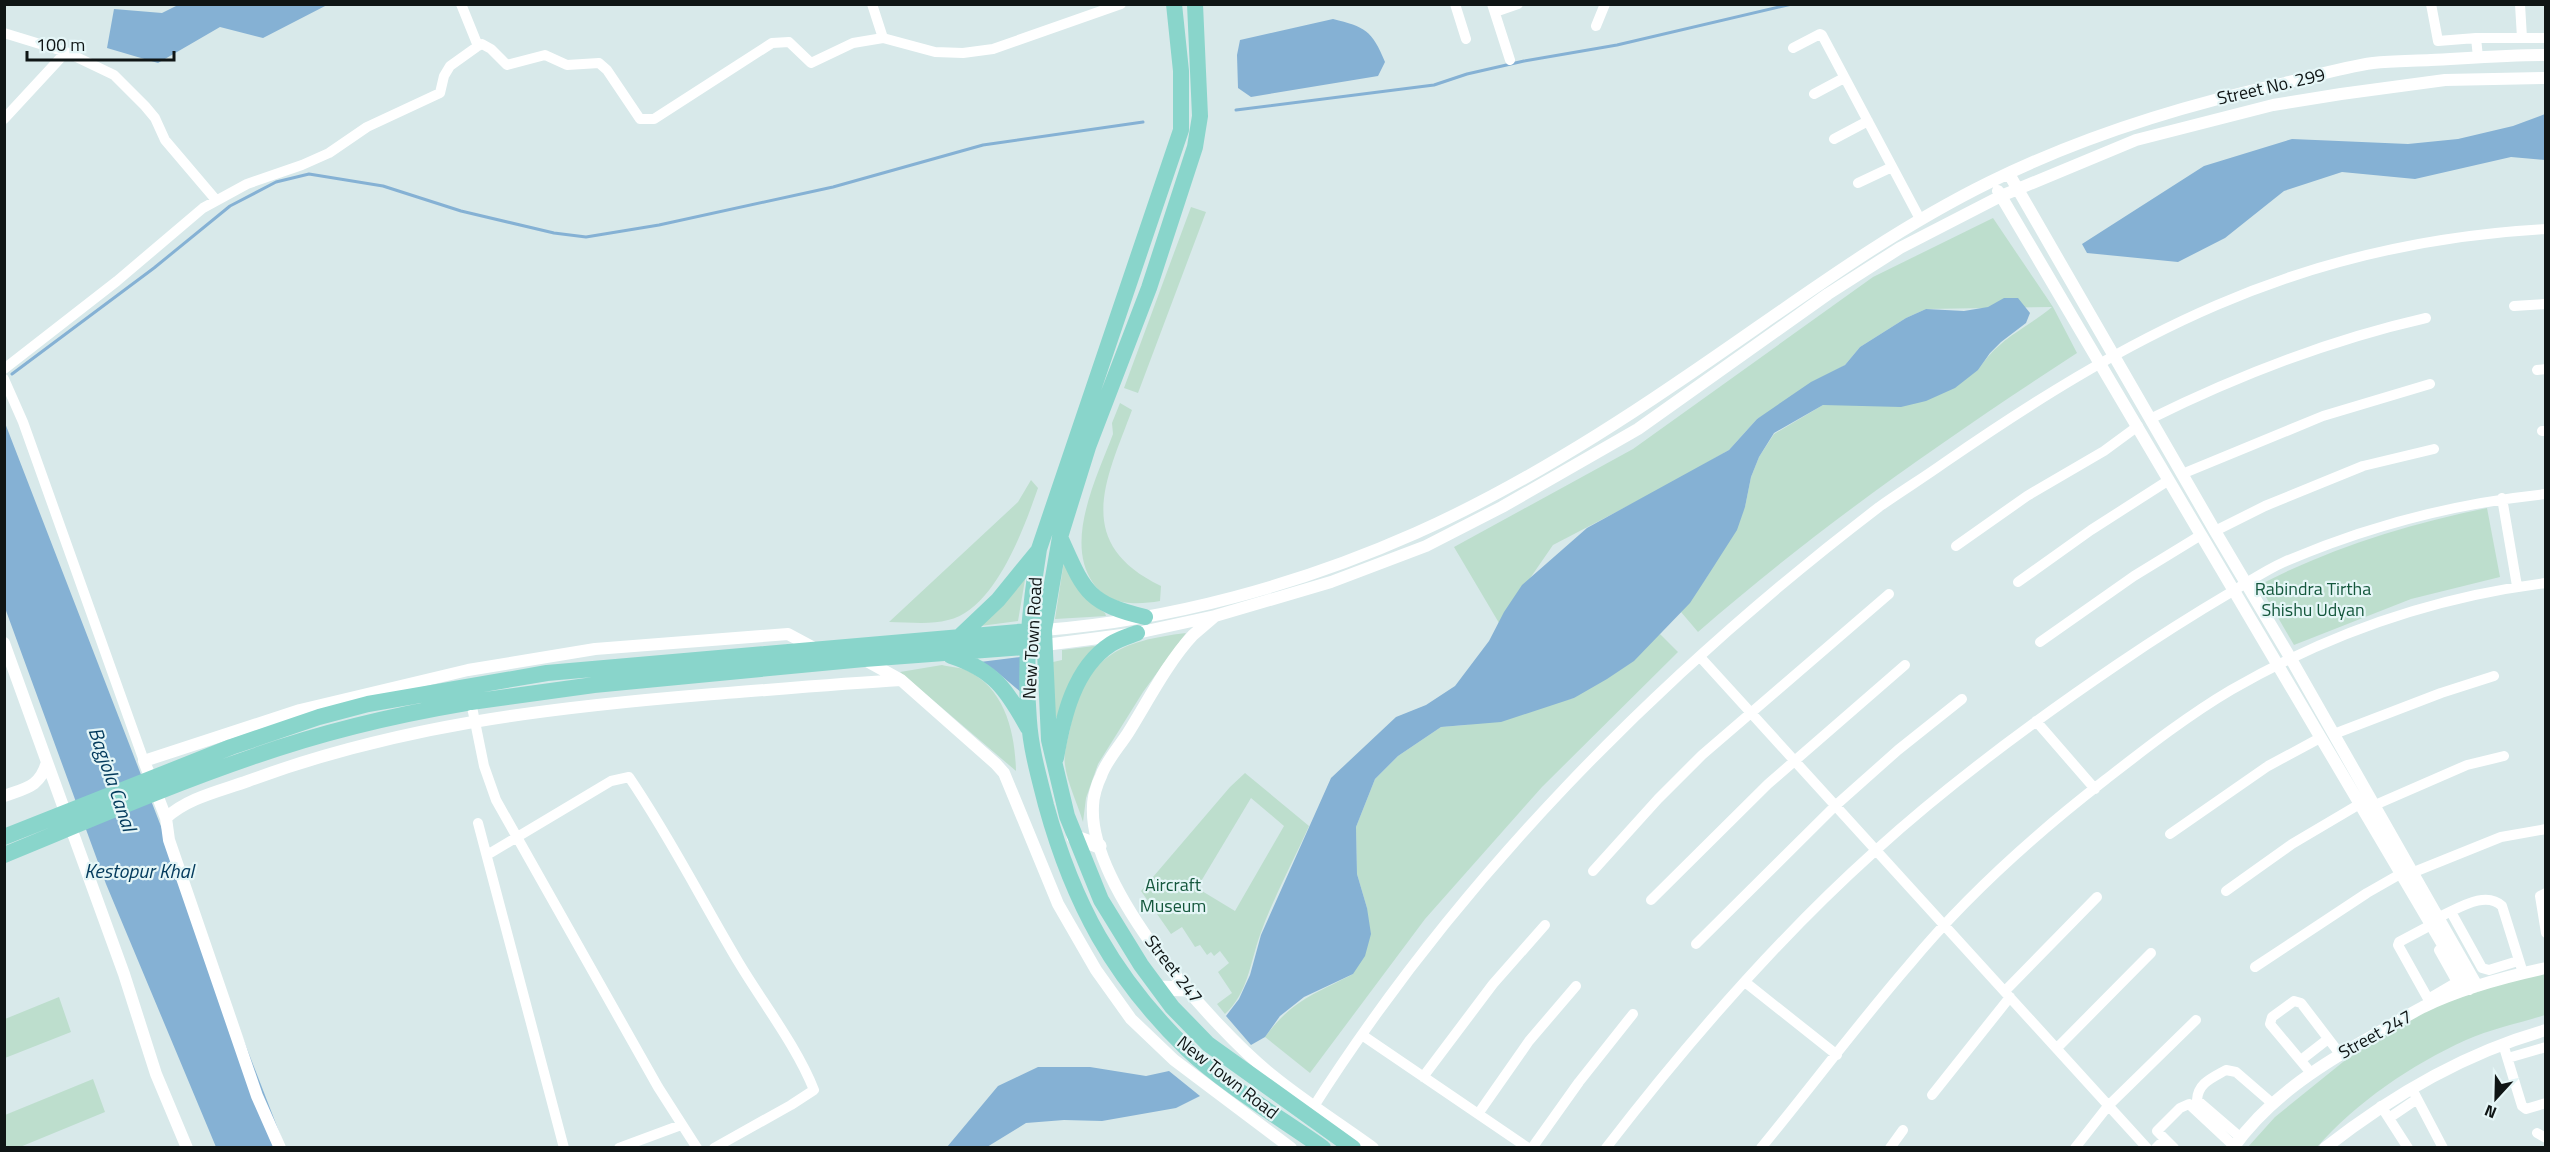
<svg xmlns="http://www.w3.org/2000/svg" width="2550" height="1152" font-family="'Titillium Web',sans-serif">
<rect width="100%" height="100%" fill="#d8e9ea"/>
<!-- green -->
<path fill="#bddecd" fill-rule="evenodd" d="M1191,207L1206,212L1138,393L1124,388Z
M1993,218L2053,307L2077,353C1945,439 1817,528 1698,632L1681,612L1707,577L1745,507L1751,477L1759,457L1774,434L1823,405H1862L1978,370C2001,336 2023,331 2052,307L1926,309L1906,318L1860,347L1845,365L1757,419L1729,450L1668,485L1553,545L1499,623L1454,547L1633,449L1873,277Z
M1120,403L1132,410C1106,480 1072,543 1161,586L1160,601C1136,605 1109,606 1093,583C1064,541 1097,477 1113,434L1112,423Z
M1031,480L1038,488C1024,528 995,610 948,620C930,625 908,622 889,622L1018,502Z
M2487,508L2500,577L2411,599L2294,645L2259,585C2331,548 2408,524 2487,508Z
M1064,561C1075,587 1081,597 1105,613L1106,616L1055,619Z
M1026,574L1018,621L973,627Z
M1186,633L1143,692L1098,764L1086,798L1083,822C1078,805 1067,782 1065,765C1063,753 1069,736 1071,724C1086,655 1121,641 1186,633Z
M1660,634L1678,652L1542,787L1425,919L1310,1073L1265,1037C1292,1000 1315,994 1353,974L1367,908L1357,874L1356,827L1375,779L1398,756L1441,727L1466,725L1574,698Z
M1094,646L1097,647L1057,718L1055,716L1053,662L1062,660V650Z
M942,665C950,667 959,667 966,670C1005,688 1015,732 1016,771L900,672Z
M1245,773L1309,826C1293,862 1273,898 1260,935C1250,963 1248,993 1225,1014L1217,1004L1232,993L1218,972L1229,963L1220,951L1214,956L1211,952L1207,955L1200,945L1195,947L1182,927L1171,934L1141,891L1230,787ZM1251,798L1284,826L1235,911L1197,888Z
M2545,968V1015C2520,1023 2491,1029 2466,1040C2411,1065 2357,1102 2317,1147L2247,1148L2275,1117L2343,1062L2432,1003Z
M59,997L71,1032L5,1058V1019Z
M93,1079L105,1112L20,1147H5V1115Z"/>
<!-- water -->
<path fill="#85b1d4" d="M178,5L179,4L327,5L263,38L220,27L158,63L107,48L114,9L162,13Z
M1333,19C1365,27 1372,30 1385,62L1378,76L1251,97L1238,88L1237,55L1240,40Z
M2545,114V160L2511,157L2415,179L2342,172L2284,191L2225,238L2178,262L2087,253L2082,244L2204,166L2292,139L2408,144L2458,139L2513,126Z
M2004,298H2018L2030,313L2026,323L2001,342L1990,353L1978,370L1955,388L1926,401L1901,407L1823,405L1774,433L1759,457L1751,477L1745,507L1737,530L1707,577L1690,603L1634,661L1607,679L1574,698L1501,722L1441,727L1398,756L1375,779L1356,827L1357,874L1367,908L1371,934L1365,956L1353,974L1304,997L1280,1016L1265,1037L1251,1045L1226,1016L1239,999L1250,975L1261,935L1331,778L1396,717L1426,705L1455,686L1489,641L1504,612L1522,585L1587,528L1729,450L1757,419L1811,382L1845,365L1860,347L1906,318L1926,309L1964,311L1988,307Z
M5,423L285,1147H216L106,884L5,608Z
M1021,657L1023,694L997,672L980,662Z
M1038,1067H1090L1146,1076L1169,1071L1200,1096L1176,1108L1102,1121L1064,1120L1026,1123L987,1147H947L998,1086Z"/>
<g fill="none" stroke-linecap="round" stroke-linejoin="round">
<!-- stream -->
<path stroke="#85b1d4" stroke-width="3" d="M1236,110L1434,85L1467,74L1524,61L1617,45L1792,4
M12,374L154,268L230,206L276,182L309,174L383,186L461,211L554,233L586,237L659,225L833,187L983,145L1143,122"/>
<!-- minor -->
<path stroke="#fff" stroke-width="10" d="M461,4L478,46
M872,4L883,38
M1455,4L1466,39
M1492,4L1510,60
M2431,4L2438,41L2476,38L2478,57
M2520,4L2522,38
M1495,12L1518,4
M1596,26L1605,4
M4,33L66,52L114,75L145,106L155,118L165,140L216,200
M2476,38H2546
M1793,48L1820,34L1822,35L1920,219
M1814,94L1844,78
M4,119L66,52
M1834,139L1868,121
M1858,183L1892,167
M2514,306L2546,304
M4,369L117,281L203,208L247,184L302,165L329,153L367,127L440,93L444,76L450,66L478,46L482,44L491,49L507,65L545,55L567,65L599,63L607,70L640,119H654L772,43L789,42L811,63L853,43L883,38L935,52L963,53L993,49L1121,4
M2537,370L2546,369
M4,379L23,422L144,761
M2150,419C2239,375 2329,340 2426,318
M2542,431H2546
M2182,474L2323,416L2430,384
M2502,498L2517,586
M2215,531L2265,506L2363,466L2434,449
M1956,546L2027,496L2104,451L2138,426
M2018,582L2091,530L2169,480
M2040,642L2134,576L2201,535
M1701,658L2147,1148
M471,702L484,766L496,800L658,1087L697,1148
M2036,721L2095,789
M2334,734L2441,693L2494,676
M2375,805L2467,765L2504,756
M478,823L564,1148
M2170,834L2268,766L2320,738
M487,855L611,781L629,777C670,837 702,901 739,963C763,1003 797,1047 814,1090L791,1105L714,1148
M1593,871L1658,799L1702,755L1889,594
M2414,872L2501,837L2546,829
M2226,891L2292,844L2358,805
M2546,893L2540,896L2546,933
M1651,900L1768,784L1905,665
M2451,912L2482,968L2489,970L2518,961
M2439,917C2458,909 2485,890 2502,906L2523,973
M1696,944L1835,806L1898,750L1962,699
M2255,967L2367,893L2402,873
M1745,982L1837,1055
M2005,991L2097,897
M2428,999L2457,982L2439,950
M2431,1004L2398,945L2399,942L2431,925
M1362,1035L1528,1148
M2503,1044L2522,1106L2526,1109L2546,1103
M2057,1048L2151,953
M2508,1058L2546,1047
M2301,1060L2328,1039
M2311,1073L2270,1024L2272,1017L2294,1001L2301,1003L2340,1054
M1423,1077L1493,984L1545,925
M2412,1089L2443,1148
M1932,1095L2010,997
M2381,1106L2408,1148
M1309,1114C1457,879 1659,675 1879,507C1900,492 1923,478 1944,463C2031,403 2119,347 2217,305C2321,260 2433,235 2546,229
M1478,1114L1529,1041L1576,986
M2389,1118L2417,1099
M2537,1133L2546,1138
M2240,1137L2197,1100C2198,1083 2212,1078 2226,1070L2236,1072L2273,1104
M619,1148L681,1125
M1532,1148L1579,1082L1633,1014
M1606,1148C1687,1043 1777,939 1875,851C1951,782 2034,721 2118,664C2156,638 2194,614 2233,591C2250,581 2266,570 2284,562C2368,526 2455,503 2546,494
M1761,1148C1811,1087 1858,1024 1909,965C1966,896 2034,835 2105,780C2145,749 2187,716 2231,690C2328,634 2434,597 2546,583
M1890,1148L1903,1130
M2075,1148L2108,1106L2196,1020
M2156,1148L2165,1139
M2174,1148L2157,1131L2180,1108L2189,1104L2234,1146"/>
<!-- tertiary -->
<path stroke="#fff" stroke-width="12" d="M2009,174L2215,531L2291,659L2477,986
M1998,191L2469,989
M1214,617C1207,623 1200,629 1193,635C1167,663 1148,701 1128,733C1119,747 1106,761 1101,776C1097,784 1093,797 1093,806C1088,887 1213,1028 1273,1076C1305,1102 1340,1124 1373,1148
M1044,630C1171,620 1299,585 1416,533C1506,493 1591,441 1672,386C1777,316 1876,238 1990,182C2083,136 2184,105 2285,83C2314,76 2344,67 2373,63C2392,61 2412,61 2431,60C2469,58 2507,55 2546,55
M4,643L47,762C40,787 26,788 4,796
M1045,645L1137,633L1215,616L1331,582L1426,546L1502,507L1638,429L1828,294L1900,248L2001,196L2136,140L2273,105L2341,94L2445,80L2546,78
M865,660L901,680L996,764L1004,773L1058,904L1096,970L1131,1019L1174,1060L1291,1148
M47,762L124,974L156,1074L187,1148
M166,818L144,761L300,710L468,670L595,649L788,634L816,649
M280,1148L257,1096L169,840L166,818C187,798 220,791 248,781C396,726 545,708 702,695C768,690 834,684 901,680
M2233,1148C2267,1100 2317,1067 2367,1039C2386,1028 2404,1017 2423,1007C2462,988 2504,977 2546,968
M2325,1148C2391,1096 2464,1053 2546,1030"/>
<!-- secondary -->
<path stroke="#fff" stroke-width="15" d="M1074,837L1099,846
M1158,988L1187,989"/>
<!-- primary -->
<path stroke="#89d5cb" stroke-width="16" d="M1174,4L1181,71V130L1039,549C1030,606 1024,663 1029,721C1031,750 1039,777 1046,805C1073,903 1113,977 1187,1049C1225,1085 1279,1117 1323,1148
M1195,4L1200,116L1195,147L1149,288L1088,447L1060,537L1044,630L1049,740L1067,816L1101,900L1141,965L1172,1007L1208,1044L1353,1148
M1060,537C1084,590 1086,603 1145,617
M959,637L998,600L1038,551
M951,656C994,670 1007,690 1028,728
M471,702L594,685L864,659L1038,646
M1056,758C1063,717 1074,668 1111,644C1119,639 1129,636 1137,633
M4,837L231,747L319,717L368,704L547,673L1040,630
M4,855C87,821 170,785 255,756C323,732 395,715 466,703"/>
</g>
<g text-anchor="middle" dominant-baseline="central" stroke-width="4.5" stroke-linejoin="round" paint-order="stroke">
<!-- street labels -->
<g font-size="18" fill="#0f1515" stroke="#e5f6f7">
<text transform="translate(2271 86) rotate(-13)">Street No. 299</text>
<text transform="translate(1032 638) rotate(-87)">New Town Road</text>
<text transform="translate(1174 969) rotate(52)">Street 247</text>
<text transform="translate(2375 1034) rotate(-29)">Street 247</text>
<text transform="translate(1228 1077) rotate(38)">New Town Road</text>
</g>
<!-- park labels -->
<g font-size="18" fill="#14573c" stroke="#e5f6f7">
<text x="2313" y="588">Rabindra Tirtha<tspan x="2313" dy="21">Shishu Udyan</tspan></text>
<text x="1173" y="884">Aircraft<tspan x="1173" dy="21">Museum</tspan></text>
</g>
<!-- water labels -->
<g font-size="20" font-style="italic" fill="#033a5c" stroke="#e5f6f7">
<text transform="translate(113 779) rotate(71)">Bagjola Canal</text>
<text x="139" y="870">Kestopur Khal</text>
</g>
</g>
<!-- border -->
<rect width="2550" height="1152" fill="none" stroke="#0f1515" stroke-width="12"/>
<!-- north arrow -->
<g transform="translate(2496 1098) rotate(202)" stroke="#e5f6f7" stroke-width="4.5" paint-order="stroke">
<path d="M0-4.5L10 22L0 15L-10 22Z" fill="#0f1515"/>
<text y="-9" font-size="16" font-weight="bold" text-anchor="middle" fill="#0f1515">N</text>
</g>
<!-- scale -->
<path d="M27 51v9h147v-9" fill="none" stroke="#0f1515" stroke-width="3"/>
<text x="36" y="51" font-size="18" fill="#0f1515" stroke="#e5f6f7" stroke-width="4.5" paint-order="stroke">100 m</text>
</svg>
